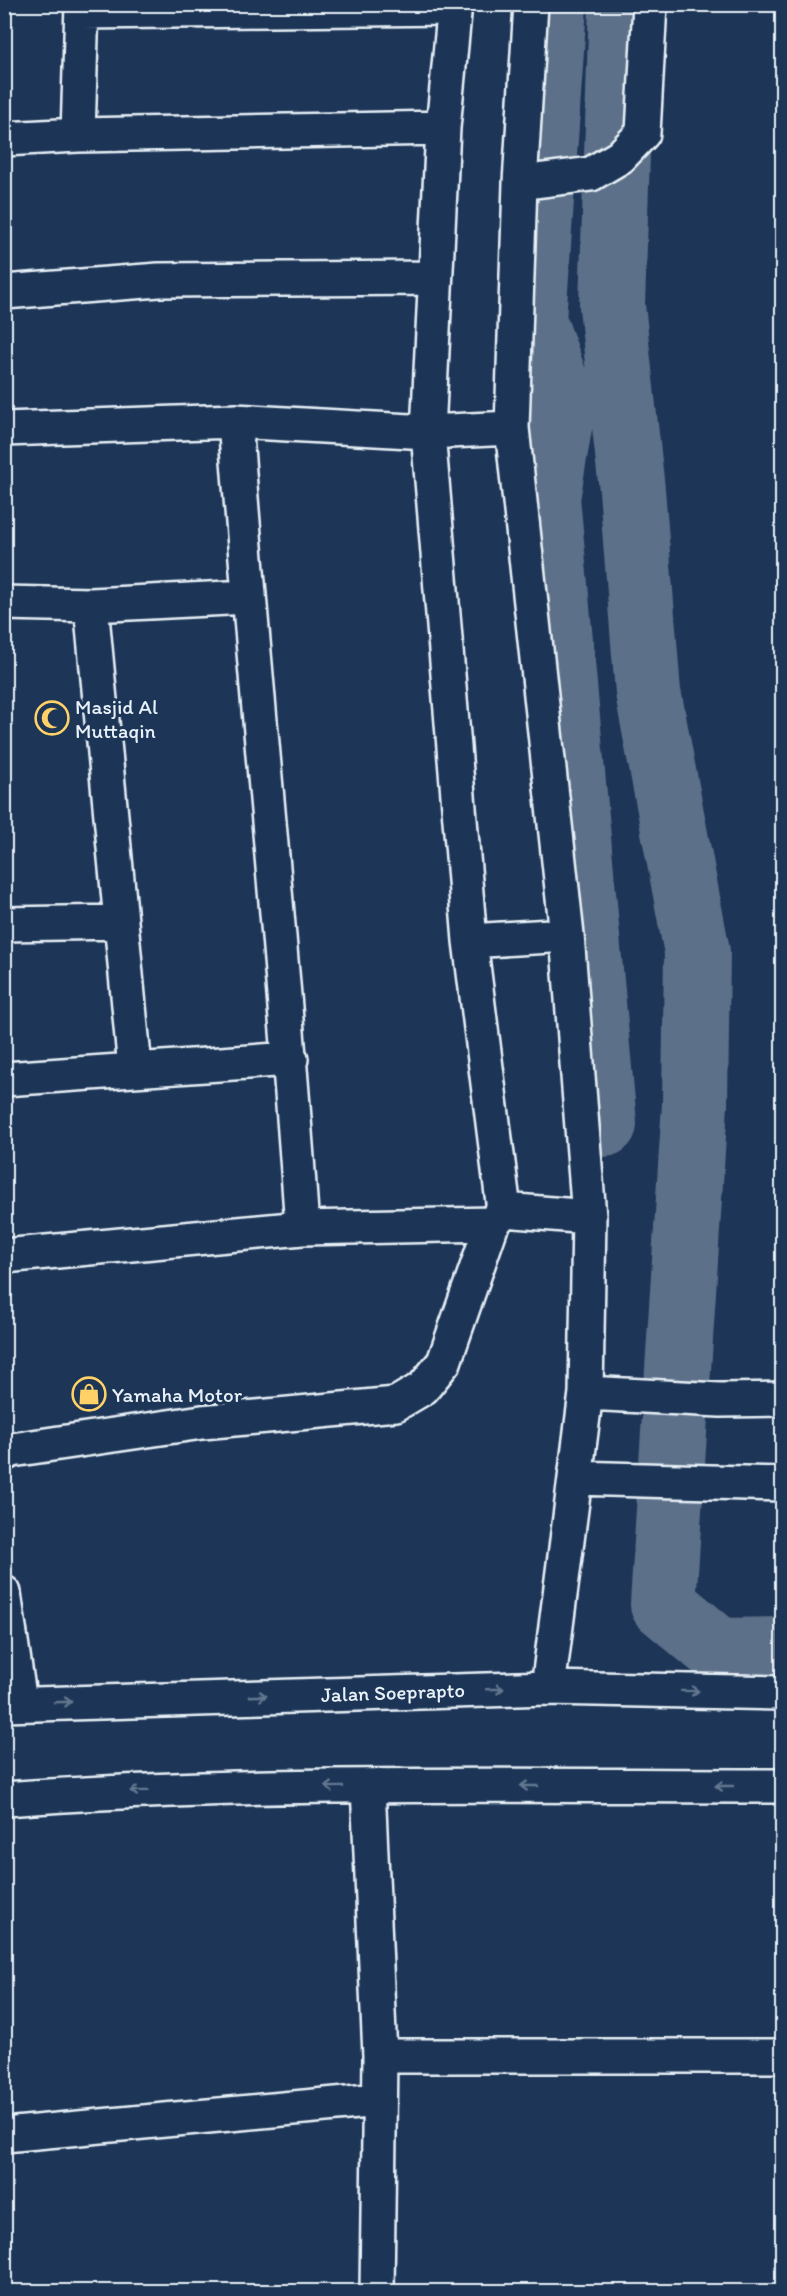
<svg xmlns="http://www.w3.org/2000/svg" width="787" height="2296" font-family="Itim,sans-serif">
<rect width="100%" height="100%" fill="#1d3557"/>
<filter id="ink" filterUnits="userSpaceOnUse"><feTurbulence type="fractalNoise" baseFrequency=".0167" numOctaves="2"/><feDisplacementMap in="SourceGraphic" scale="12" xChannelSelector="R" yChannelSelector="G"/><feConvolveMatrix kernelMatrix="1 2 1 2 8 2 1 2 1" color-interpolation-filters="sRGB"/></filter>
<g filter="url(#ink)">
<g fill="none" stroke-linecap="round" stroke-linejoin="round">
<!-- river -->
<path stroke="#5d7089" stroke-width="66" d="M554,4L533,320L563,403L547,498L604,1124
M622,4L612,306L632,490L648,692L697,952L695,1104L663,1604L719,1651L782,1650"/>
<defs>
<path id="minor" d="M455,4L443,128L428,432L470,941L504,1210
M531,4L520,183L512,428L567,935L589,1217L586,1393L548,1688
M82,12L455,8
M78,135L82,4
M4,139L78,135L443,128
M520,183L591,174L620,157L643,133L650,4
M4,292L159,280L435,278
M235,421C255,690 284,959 302,1228
M4,429L235,421L428,432L512,428
M4,603L91,605L248,597
M91,605L135,1069
M4,924L121,922
M470,941L567,935
M4,1079L291,1059
M4,1256L302,1228L492,1224L504,1210L589,1217
M586,1393L720,1400L782,1399
M4,1454L12,1450L202,1422L396,1404L423,1388L444,1362L492,1224
M575,1478L782,1484
M4,1593L20,1703
M368,1786L380,2056L377,2292
M380,2056H782
M4,2135L379,2100"/>
<path id="highway" d="M4,1705L548,1688L782,1693
M4,1799C263,1780 523,1786 782,1786"/>
</defs>
<!-- minor casing -->
<use href="#minor" stroke="#e8f1f8" stroke-width="38"/>
<!-- highway casing -->
<use href="#highway" stroke="#e8f1f8" stroke-width="38"/>
<!-- minor -->
<use href="#minor" stroke="#1d3557" stroke-width="33"/>
<!-- highway -->
<use href="#highway" stroke="#1d3557" stroke-width="33"/>
</g>
<!-- one-way arrows -->
<defs><path id="oneway-shaft" d="M-6 0H5M1.5-3L5.5 0L1.5 3" fill="none" stroke-width="1.6" stroke-linecap="round" stroke-linejoin="round" transform="scale(1.5)"/></defs>
<g stroke="#64778f">
<use href="#oneway-shaft" transform="translate(495 1689) rotate(-2)"/>
<use href="#oneway-shaft" transform="translate(690 1691) rotate(1)"/>
<use href="#oneway-shaft" transform="translate(258 1696) rotate(-2)"/>
<use href="#oneway-shaft" transform="translate(63 1702) rotate(-2)"/>
<use href="#oneway-shaft" transform="translate(529 1786) rotate(180)"/>
<use href="#oneway-shaft" transform="translate(724 1786) rotate(180)"/>
<use href="#oneway-shaft" transform="translate(334 1787) rotate(179)"/>
<use href="#oneway-shaft" transform="translate(139 1791) rotate(179)"/>
</g>
</g>
<!-- icons -->
<defs>
<symbol id="mosque-ring" viewBox="-11 -11 22 22"><circle r="9.5" fill="#1d3557" stroke="#ffd166" stroke-width="1.5"/><path d="M3.5-4.9A6 6 0 1 0 3.5 4.9A5 5 0 1 1 3.5-4.9Z" fill="#ffd166"/></symbol>
<symbol id="shop-ring" viewBox="-11 -11 22 22"><circle r="9.5" fill="#1d3557" stroke="#ffd166" stroke-width="1.5"/><path d="M-5-2.5h2.3a2.7 3.5 0 0 1 5.4 0H5L5.5 6h-11ZM-1.5-2.5h3a1.5 2.3 0 0 0-3 0Z" fill="#ffd166"/></symbol>
</defs>
<g fill-rule="evenodd">
<use href="#mosque-ring" x="33" y="699" width="38" height="38"/>
<use href="#shop-ring" x="70" y="1375" width="38" height="38"/>
</g>
<g text-anchor="middle" dominant-baseline="central" stroke-width="6" stroke-linejoin="round" paint-order="stroke">
<!-- poi labels -->
<g font-size="21" fill="#e8f1f8" stroke="#1d3557" text-anchor="start">
<text x="75" y="706">Masjid Al<tspan x="75" dy="24">Muttaqin</tspan></text>
<text x="112" y="1394">Yamaha Motor</text>
</g>
<!-- street labels -->
<g font-size="21" fill="#e8f1f8" stroke="#1d3557">
<text transform="translate(393 1692) rotate(-2)">Jalan Soeprapto</text>
</g>
</g>
<!-- margin -->
<rect width="787" height="2296" fill="none" stroke="#1d3557" stroke-width="24"/>
<rect x="12" y="12" width="763" height="2272" fill="none" stroke="#e8f1f8" stroke-width="2" filter="url(#ink)"/>
</svg>
